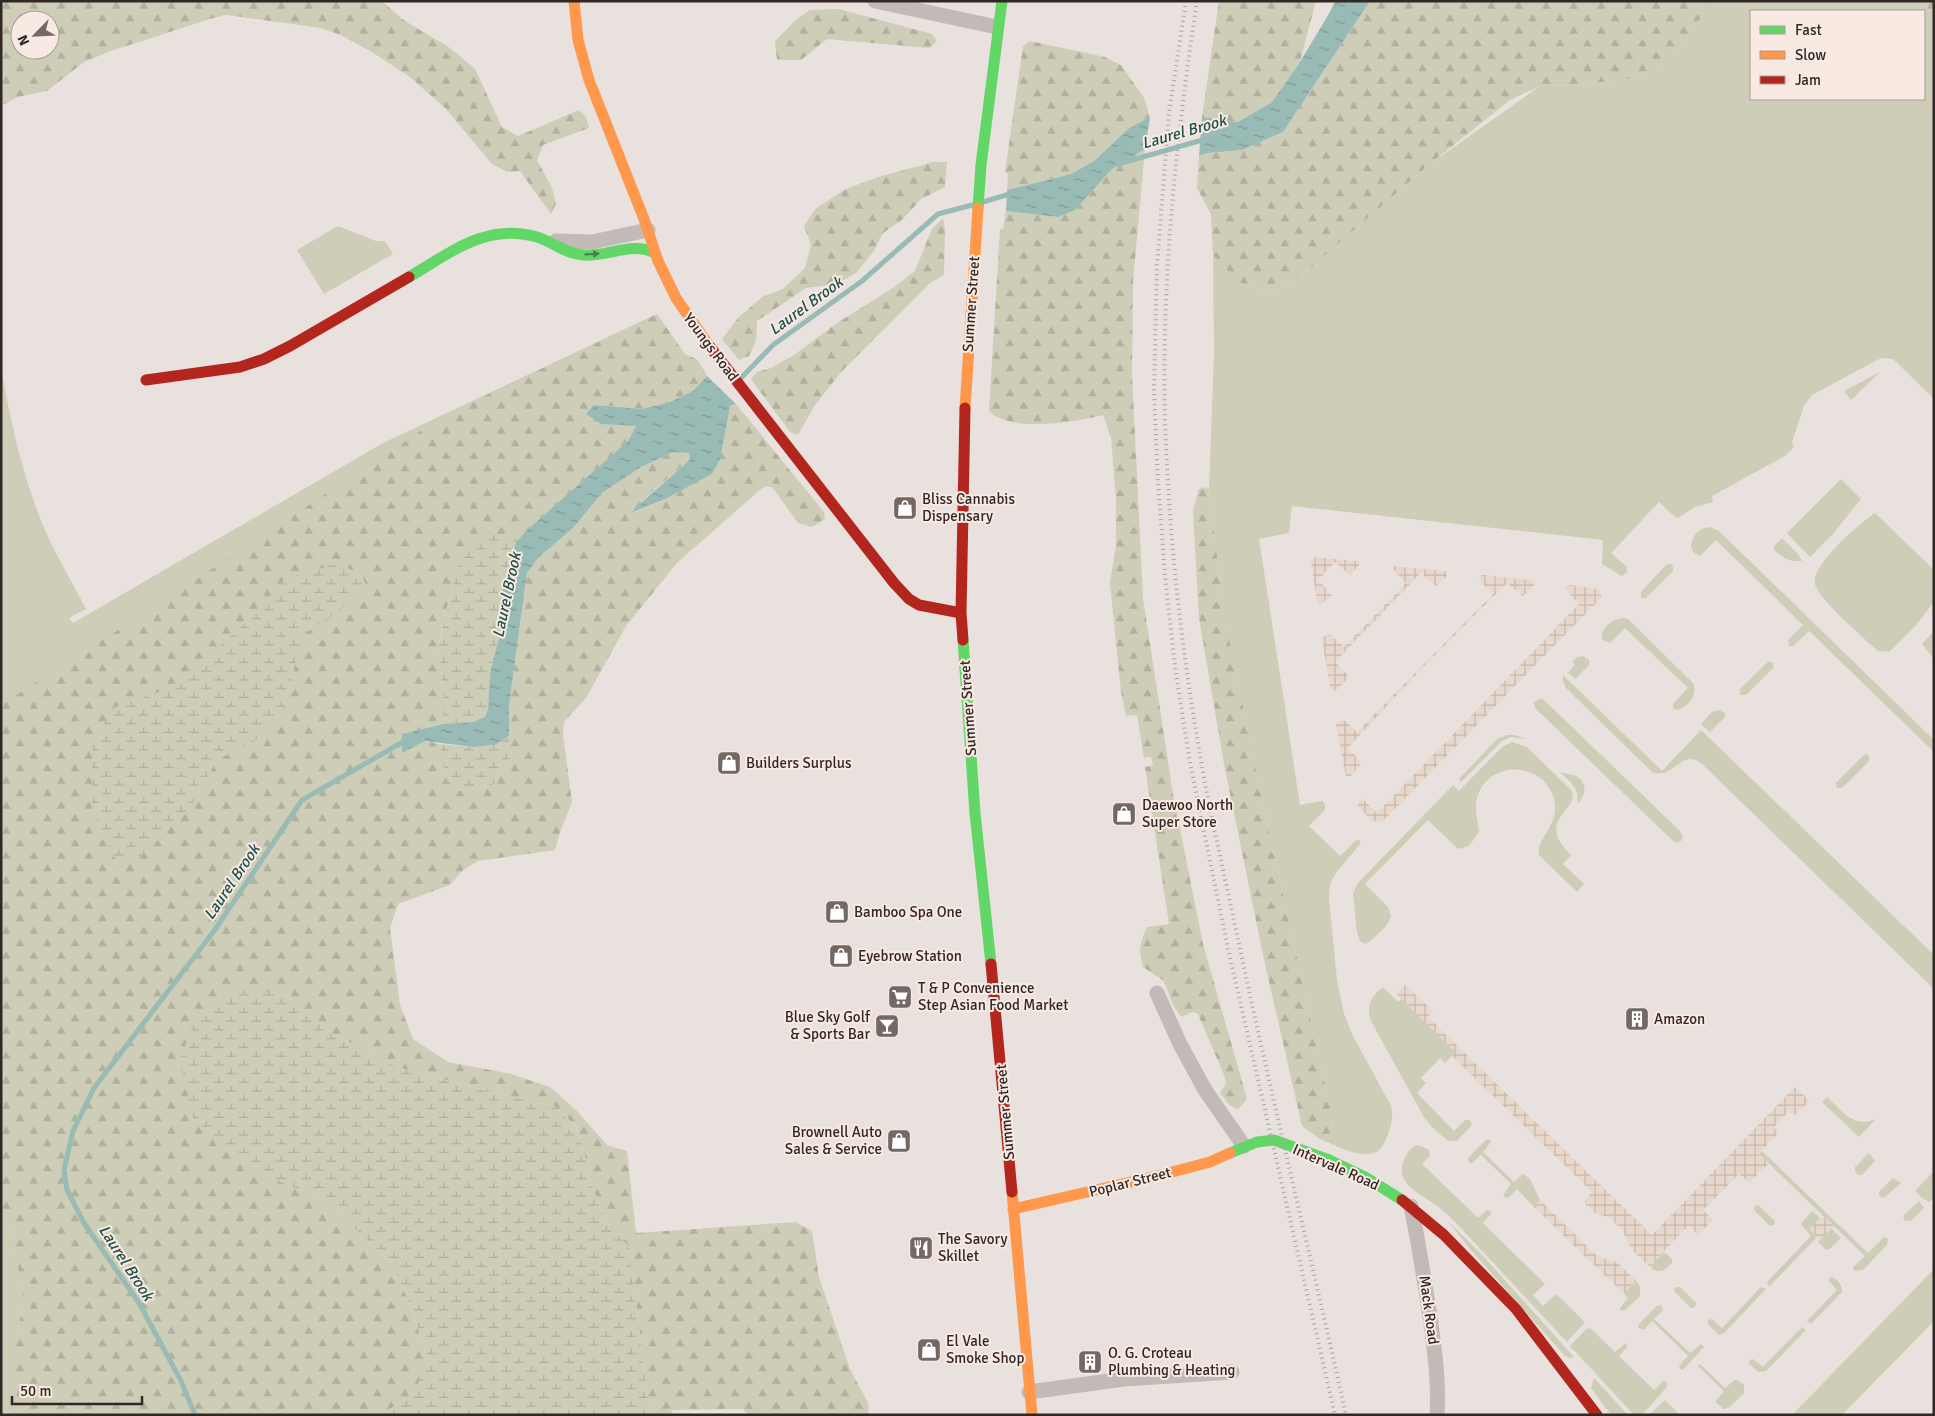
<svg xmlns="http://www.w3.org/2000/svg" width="1935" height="1416" font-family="Signika,sans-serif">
<defs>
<pattern id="forest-firs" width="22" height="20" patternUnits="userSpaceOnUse" patternTransform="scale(1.25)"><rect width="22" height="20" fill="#cecdb7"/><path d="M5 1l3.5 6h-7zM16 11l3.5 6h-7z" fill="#b1b09d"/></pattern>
<pattern id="wetland-marsh" width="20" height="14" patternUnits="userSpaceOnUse" patternTransform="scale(1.25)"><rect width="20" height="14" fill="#cecdb7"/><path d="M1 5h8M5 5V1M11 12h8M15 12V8" fill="none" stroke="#b1b09d"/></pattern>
<pattern id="plaza-grid" width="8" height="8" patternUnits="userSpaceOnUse" patternTransform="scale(1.25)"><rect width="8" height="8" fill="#e8d7cc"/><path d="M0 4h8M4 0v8" fill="none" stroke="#c7b9af"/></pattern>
<pattern id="water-ripples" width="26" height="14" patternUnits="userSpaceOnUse" patternTransform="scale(1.25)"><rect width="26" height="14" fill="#99bbb6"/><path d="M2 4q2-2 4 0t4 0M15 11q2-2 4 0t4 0" fill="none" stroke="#7d9894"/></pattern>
</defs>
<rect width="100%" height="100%" fill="#e9e1dd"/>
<!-- green -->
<path fill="#cecdb7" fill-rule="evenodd" d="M1712,1H1913L1934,13V399L1893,359L1881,358L1812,395L1804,406L1792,442L1794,447L1785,456L1712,496L1713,502L1695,507L1678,518L1675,517L1659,502L1611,553L1627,567V572L1622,576L1602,564L1603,540L1292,506L1289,533L1259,539L1300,805L1322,801L1325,804V810L1309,826L1340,856L1355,841L1359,840L1361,843L1336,873L1330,884L1329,898L1337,981L1344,1014L1353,1036L1391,1106C1394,1117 1391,1126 1387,1137C1385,1141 1383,1147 1379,1150C1365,1162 1335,1145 1320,1139L1331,1138L1332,1116L1259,785L1223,608L1209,490L1214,353L1213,255L1238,282L1271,293L1295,281L1430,164L1540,86L1578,85L1636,78L1667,68ZM1751,11H1924V99H1751Z
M338,226L376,241H385L393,254L324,294L297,250Z
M657,314L26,706L1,705V367C10,420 22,473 42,523C54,553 72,581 86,609L69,618L73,623L383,443Z
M1880,372L1851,400L1844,391Z
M1841,479L1861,499L1832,535L1810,557L1787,533Z
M1875,513L1934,570V602L1916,625L1889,652L1878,651C1865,639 1818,599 1815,584C1811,565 1860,523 1875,513Z
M1710,527L1719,531L1934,740V752L1809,631L1793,646H1789L1788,640L1803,625L1716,540L1700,556L1693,552L1691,546C1692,535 1699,528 1710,527Z
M1782,538L1798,554L1802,561C1790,562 1783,558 1774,550V546Z
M1670,564L1673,566V571L1646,598H1641V592L1666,565Z
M1622,618L1628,619L1693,683C1699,694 1687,709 1676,710L1673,708V704L1688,688L1625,628L1610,643L1603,640C1598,630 1612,619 1622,618Z
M1934,631V659L1922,644Z
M1583,656L1589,660V665L1575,679L1568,673L1575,665L1572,662L1577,657Z
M1769,661L1773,663V668L1746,695H1740V689Z
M1563,675L1662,771L1701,730L1934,955V989L1701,763C1680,748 1675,780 1652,772L1566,688L1563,681Z
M1542,698L1681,832L1683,837L1681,841L1677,843L1673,841L1535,708L1534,702Z
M1719,710L1725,713V717L1710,732L1701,724L1712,712Z
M1507,735H1515L1525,739L1511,737L1502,741L1461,782L1459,779L1497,739Z
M1512,742L1527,747L1572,791C1579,812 1534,819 1571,855L1563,864L1584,884L1577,892L1539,855C1536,837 1561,825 1554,799C1544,761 1488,759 1477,798C1474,810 1478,820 1479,832L1469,846L1458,849L1428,820L1365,884L1388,907L1391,917C1387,928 1375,937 1366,944L1360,941L1357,933L1353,893L1358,883L1453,785L1459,791L1502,747Z
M1866,754L1869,756V761L1842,788H1837L1836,783L1863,756Z
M1558,770C1563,774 1567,773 1573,775C1588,780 1587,795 1577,804C1581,788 1568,780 1558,770Z
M1382,988H1384L1398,1002L1401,999L1456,1052L1445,1063L1440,1058L1421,1078L1426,1083L1417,1093L1454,1131L1465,1120H1470L1472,1125L1457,1141H1448L1434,1129L1424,1117L1372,1023C1366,1008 1369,998 1382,988Z
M1827,1097C1842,1111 1854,1129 1876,1119L1859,1137L1822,1102Z
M1487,1139H1489L1491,1142L1483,1152L1514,1182L1523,1174L1530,1179L1540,1200L1534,1207L1517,1189L1508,1198L1503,1196L1511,1184L1481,1155L1472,1163H1469L1468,1158Z
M1417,1145L1428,1149L1430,1154L1429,1157L1422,1164L1478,1218L1487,1210L1491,1211V1214L1483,1223L1545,1284L1533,1295L1543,1306L1556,1294L1585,1322L1567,1342L1458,1225C1451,1218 1444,1211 1437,1206C1421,1193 1394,1185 1404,1160C1407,1153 1410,1148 1417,1145Z
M1762,1151L1868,1253L1884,1237L1888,1239L1887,1245L1863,1270L1855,1271L1853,1269V1267L1865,1256L1759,1154Z
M1869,1153L1875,1161L1862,1175H1858L1855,1171V1167Z
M1934,1171V1198L1929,1202L1922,1198L1915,1191Z
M1893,1178L1901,1183L1885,1197L1882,1198L1879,1195V1192Z
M1919,1201L1924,1208L1912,1220L1905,1221L1903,1216Z
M1758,1205L1775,1221V1224L1770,1226L1754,1210L1755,1206Z
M1,1211L12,1233L24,1302L15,1342L10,1412L1,1415Z
M1812,1211L1820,1218L1810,1229L1817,1237L1769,1287L1767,1282L1811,1236L1801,1224Z
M1447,1220L1484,1257L1574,1357L1569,1358L1564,1355L1470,1249Z
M1831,1228L1841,1238L1831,1248L1826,1250L1818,1242Z
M1664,1252L1672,1259V1263C1666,1269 1661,1274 1652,1269V1264Z
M1934,1269V1321L1842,1415H1792Z
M1831,1277C1837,1278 1843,1286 1842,1292L1811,1324L1807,1321L1837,1290L1828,1280Z
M1637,1282L1640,1287V1296L1625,1310L1621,1311L1620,1308L1628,1298L1624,1294L1633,1284Z
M1676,1287H1680L1696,1303L1695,1307L1691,1308L1675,1292L1674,1289Z
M1761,1287L1766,1289L1724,1333L1719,1335L1708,1324V1320L1712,1319L1722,1328Z
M1661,1305L1663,1310L1654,1319L1690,1353L1701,1344L1704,1347L1683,1370L1679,1368L1680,1365L1688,1356L1652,1321L1644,1330L1639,1328L1638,1325L1657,1306Z
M1802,1327L1806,1330L1766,1371L1758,1372L1749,1363L1750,1360L1753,1359L1763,1367Z
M1590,1328L1615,1352L1626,1343L1627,1347L1619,1356L1654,1390L1663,1381L1667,1382V1387L1642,1415H1634L1570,1346L1586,1329Z
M1700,1364L1725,1388L1736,1379L1744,1385V1393L1730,1407L1724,1409L1715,1402L1724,1391L1698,1366Z
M1594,1378L1628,1415H1611L1591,1388Z
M1665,1400L1680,1415H1649Z"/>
<!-- forest -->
<path fill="url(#forest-firs)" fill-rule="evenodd" d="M1,1H382L402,19L450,48L475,69L502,127L518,136L579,110L586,117L589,128L543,145L537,160L552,188L556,204L551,214L520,171L507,172L492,164L445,108L410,77L375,54L341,35L321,28L226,15L213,18L111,51L84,62L47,91L18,97L1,106ZM20,20H50V50H20Z
M1219,1H1316L1300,62L1272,102L1238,122L1202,117Z
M1370,1H1712L1667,68L1636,78L1578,85L1540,86L1510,100L1430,164L1295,281L1271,293L1238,282L1213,255L1211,214L1197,188L1199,156L1208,153L1242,150L1283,132Z
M1913,1H1934V13Z
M839,9L932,34L937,41L929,48L827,39L801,60H777L775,41L797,19L810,10Z
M1030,41L1105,57L1121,65L1144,98L1150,117L1129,128L1094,161L1071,174L1007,190L1008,174L1005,172L1023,46Z
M1145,149L1133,282L1132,375L1143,598L1173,794L1203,944L1247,1099L1238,1109L1229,1105L1220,1093L1226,1083L1224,1075L1198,1014L1193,1012L1181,1017L1173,1005L1164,981L1143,967C1138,949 1140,943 1147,927L1169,924L1145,767L1153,765L1151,757L1144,758L1137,715L1126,716L1121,692L1110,583L1116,545V498L1111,437L1103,415C1076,422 1010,433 989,411L1000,229H1003L1006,211L1058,217L1075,210L1112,169Z
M933,162H947L945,187L921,199L902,220L883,233L874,251L856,273L837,284L806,288L757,321L756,341L749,356L739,360L722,339L738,318L762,297L783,289L805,268L811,245L804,226L815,209L846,189L878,177Z
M943,218L945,229L944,275L930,283L842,371L815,405L798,435L790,432L751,379L757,372L771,368L794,355L837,323L893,288L915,271L932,229Z
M657,314L685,354L698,360L707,376L693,391L670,402L642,409L594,405L636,426L628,441L528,529L516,542L501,537L490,528L456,569L439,644L444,702L443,724L402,734L403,752L425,741L439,744L447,780L460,791L493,785L509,761V705L527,573L538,558L573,528L602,493L641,467L673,452L689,453L690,459C672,477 647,492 633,513L665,499L730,406L736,404L824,512L825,519L812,527L798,523L773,488L767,486L761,489L677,563L626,626L586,698L564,722L563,734L572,802L559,835L555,850L478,861L463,870L450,885L398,904L390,928L400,1005L413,1039L448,1062L511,1074L550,1087L576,1110L607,1145L627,1151L636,1233L796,1222L812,1231L819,1277L850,1369L868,1403L869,1415H749L743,1409L673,1410L671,1415H650L629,1247L607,1223L591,1184L584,1152L576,1126L554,1106L494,1093L397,1067L330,1032L280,992L258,1172L324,1200L391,1263L411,1306L428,1360L415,1392L382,1415H9L15,1342L24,1302L12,1233L1,1211V705L182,589L448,413Z
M1206,487L1209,490L1223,608L1259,785L1332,1116L1331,1138L1320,1139L1302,1126L1263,955L1224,764L1199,618L1193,510L1199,489Z"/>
<!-- wetland -->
<path fill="url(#wetland-marsh)" d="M490,528L501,537L516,542L503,587L501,631L490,673L488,709L485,718L473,722L443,724L444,702L439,645L456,569L476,541Z
M335,564L361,573L366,585L336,614L300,636L288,703L258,739L217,760L191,807L144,855L116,860L92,811L93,740L115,707L174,687L252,617L285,579Z
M509,736V761L493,785L460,791L447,780L439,744L472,747L495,745Z
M232,989L280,992L330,1032L397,1067L494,1093L554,1106L576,1127L584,1152L591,1184L607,1223L629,1247L650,1415H382L415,1392L428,1360L411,1306L391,1263L324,1200L258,1172L193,1119L180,1061L197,1013Z"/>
<!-- plaza -->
<path fill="url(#plaza-grid)" d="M1315,557L1356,561L1360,564L1350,575L1335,562L1318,580L1332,595L1320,605L1317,601L1311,561Z
M1393,566L1445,571L1446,572L1447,576L1436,586L1421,573L1335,662L1347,674L1348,678L1336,691L1332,690L1330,687L1322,639L1324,636L1331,635L1344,647L1406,583L1392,568Z
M1482,575L1531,580L1534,582V586L1523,596L1507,583L1425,665L1348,748L1361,762L1360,765L1351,776H1346L1336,726L1337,723L1344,720L1357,732L1493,594L1479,580V577Z
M1570,585L1597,589L1601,594V598L1385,819L1380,823L1371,820L1358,806L1359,801L1362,799L1364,800L1377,813L1579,604L1566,590L1565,587Z
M1405,985L1434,1012L1428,1016L1442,1031L1652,1235L1795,1087L1810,1101L1795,1115L1789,1111L1774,1127L1778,1133L1759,1153L1769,1163L1749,1183L1739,1174L1703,1210L1713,1220L1698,1235L1688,1226L1652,1264L1651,1268L1632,1250L1622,1230L1610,1218L1595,1213L1585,1204V1200L1592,1192L1452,1056L1455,1052L1396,994Z
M1540,1200L1597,1256L1617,1262L1637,1282L1633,1284L1624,1294L1534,1207Z
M1823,1215L1834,1226L1820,1240L1810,1229Z"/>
<!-- water -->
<path fill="url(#water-ripples)" d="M1335,1H1370L1283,132L1242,150L1208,153L1199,156L1202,117L1238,122L1272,102L1300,62L1330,12Z
M1150,117L1145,149L1112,169L1075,210L1058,217L1006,211L1007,190L1071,174L1094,161L1129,128Z
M707,376L736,404L730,406L720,459L712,474L665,499L631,513C649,494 671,478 690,459L689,453L673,452L641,467L602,493L573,528L538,558L527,573L509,705V736L495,745L473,747L425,741L402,753V734L443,724L473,722L485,717L488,709L490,673L501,631L503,587L516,542L528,529L628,441L636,426L601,424L586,414L594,405L642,409L670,402L693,391Z"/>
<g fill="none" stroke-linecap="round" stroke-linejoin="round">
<!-- stream -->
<path stroke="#99bbb6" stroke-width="5" d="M1118,164L1206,139
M983,202L1013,193
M740,379L773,345L862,281L938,214L972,205
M195,1415L181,1381L139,1303L84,1223L67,1190L64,1170L73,1131L94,1088L214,931L302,800L408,739"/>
<!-- street -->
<path stroke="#c2bab6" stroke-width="15" d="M875,1L997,27
M556,241L592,242L648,230
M1157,993L1180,1044L1205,1090L1244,1146
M1411,1206C1419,1245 1425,1284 1431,1323C1435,1354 1439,1384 1437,1415
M1029,1392L1124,1379L1232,1372"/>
<!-- fast -->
<path stroke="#63d668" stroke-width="11" d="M978,208L981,165L1002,1
M409,277C450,253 487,222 537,237C553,242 566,254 583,255C608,257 632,241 655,253
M963,640L975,813L991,964
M1230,1153L1257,1142L1274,1140L1329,1160L1365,1177L1402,1200"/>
<!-- slow -->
<path stroke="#ff974d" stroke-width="11" d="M574,1L578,40L589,80L644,219L658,261L676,298L710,347
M965,408L978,208
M1012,1192L1032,1415
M1013,1209L1161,1175L1210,1162L1230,1153"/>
<!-- jam -->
<path stroke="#b3261e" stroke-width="11" d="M710,347L894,583L909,599L919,605L961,613
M146,380L240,367L264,359L290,346L409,277
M963,640L961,613L965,408
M991,964L1012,1192
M1402,1200L1444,1235L1516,1309L1597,1415"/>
<!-- rail -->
<path stroke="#aaa3a0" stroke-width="4" stroke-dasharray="1 4" stroke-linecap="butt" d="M1186,1L1169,113L1157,265L1154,392L1158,483L1165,575L1175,667L1190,763L1228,949L1335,1415
M1197,1C1173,160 1157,321 1168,482C1173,575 1185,669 1201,761C1210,813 1222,864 1233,916C1268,1083 1309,1248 1346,1415"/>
</g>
<!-- one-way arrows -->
<defs><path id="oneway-solid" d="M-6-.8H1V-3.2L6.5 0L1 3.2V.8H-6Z" transform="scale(1.25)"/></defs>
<use fill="#4a7e46" href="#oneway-solid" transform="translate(592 254) rotate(-4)"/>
<!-- icons -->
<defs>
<symbol id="shop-square" viewBox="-11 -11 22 22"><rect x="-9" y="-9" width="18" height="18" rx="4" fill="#726865" stroke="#f8eae2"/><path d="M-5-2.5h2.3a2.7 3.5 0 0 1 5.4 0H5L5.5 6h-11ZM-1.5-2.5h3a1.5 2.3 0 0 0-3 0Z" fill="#fff"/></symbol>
<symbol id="supermarket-square" viewBox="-11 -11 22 22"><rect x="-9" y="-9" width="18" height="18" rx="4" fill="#726865" stroke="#f8eae2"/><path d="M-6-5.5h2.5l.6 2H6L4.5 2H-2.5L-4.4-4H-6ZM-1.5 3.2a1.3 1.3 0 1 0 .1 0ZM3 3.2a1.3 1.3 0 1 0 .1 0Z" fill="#fff"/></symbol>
<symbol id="building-square" viewBox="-11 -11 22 22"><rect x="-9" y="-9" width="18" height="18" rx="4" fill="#726865" stroke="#f8eae2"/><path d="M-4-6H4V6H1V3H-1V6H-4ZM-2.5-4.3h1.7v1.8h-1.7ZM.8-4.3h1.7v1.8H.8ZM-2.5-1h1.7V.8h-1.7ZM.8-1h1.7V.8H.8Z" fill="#fff"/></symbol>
<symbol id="bar-square" viewBox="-11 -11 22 22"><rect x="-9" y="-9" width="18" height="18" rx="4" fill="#726865" stroke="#f8eae2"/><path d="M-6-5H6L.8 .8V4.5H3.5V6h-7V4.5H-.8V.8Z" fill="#fff"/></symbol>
<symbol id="restaurant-square" viewBox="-11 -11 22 22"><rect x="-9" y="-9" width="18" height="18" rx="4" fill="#726865" stroke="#f8eae2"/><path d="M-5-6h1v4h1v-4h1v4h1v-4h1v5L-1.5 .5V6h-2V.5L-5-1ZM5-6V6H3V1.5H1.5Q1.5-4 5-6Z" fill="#fff"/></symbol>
</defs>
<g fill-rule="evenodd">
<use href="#shop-square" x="891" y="494" width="28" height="28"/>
<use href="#shop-square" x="715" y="749" width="28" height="28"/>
<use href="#shop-square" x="1110" y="800" width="28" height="28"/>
<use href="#shop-square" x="823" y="898" width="28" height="28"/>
<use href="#shop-square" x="827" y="942" width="28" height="28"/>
<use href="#supermarket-square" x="886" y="983" width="28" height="28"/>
<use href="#building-square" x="1623" y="1005" width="28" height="28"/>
<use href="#bar-square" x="873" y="1012" width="28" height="28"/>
<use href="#shop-square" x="885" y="1127" width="28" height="28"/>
<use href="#restaurant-square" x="907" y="1234" width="28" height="28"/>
<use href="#shop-square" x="915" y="1336" width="28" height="28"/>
<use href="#building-square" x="1076" y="1348" width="28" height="28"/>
</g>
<g text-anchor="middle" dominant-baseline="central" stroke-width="4" stroke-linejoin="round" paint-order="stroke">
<!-- street labels -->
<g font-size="15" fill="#322725" stroke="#f8eae2">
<text transform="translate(971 304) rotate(-86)">Summer Street</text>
<text transform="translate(711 347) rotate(53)">Youngs Road</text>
<text transform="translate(968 708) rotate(-94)">Summer Street</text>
<text transform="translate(1005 1112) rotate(-95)">Summer Street</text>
<text transform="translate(1336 1167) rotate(24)">Intervale Road</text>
<text transform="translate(1130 1182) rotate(-14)">Poplar Street</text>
<text transform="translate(1429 1310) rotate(82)">Mack Road</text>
</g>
<!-- poi labels -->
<g font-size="15" fill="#322725" stroke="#f8eae2" text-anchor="start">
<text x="922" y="499">Bliss Cannabis<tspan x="922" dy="17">Dispensary</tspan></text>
<text x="746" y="763">Builders Surplus</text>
<text x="1142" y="805">Daewoo North<tspan x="1142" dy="17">Super Store</tspan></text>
<text x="854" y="912">Bamboo Spa One</text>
<text x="858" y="956">Eyebrow Station</text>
<text x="918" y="988">T &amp; P Convenience<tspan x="918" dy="17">Step Asian Food Market</tspan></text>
<text x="870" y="1017" text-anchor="end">Blue Sky Golf<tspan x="870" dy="17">&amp; Sports Bar</tspan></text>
<text x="1654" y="1019">Amazon</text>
<text x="882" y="1132" text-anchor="end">Brownell Auto<tspan x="882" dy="17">Sales &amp; Service</tspan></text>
<text x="938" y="1239">The Savory<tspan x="938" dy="17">Skillet</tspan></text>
<text x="946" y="1341">El Vale<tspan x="946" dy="17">Smoke Shop</tspan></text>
<text x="1108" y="1353">O. G. Croteau<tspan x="1108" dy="17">Plumbing &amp; Heating</tspan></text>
</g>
<!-- water labels -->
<g font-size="16" font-style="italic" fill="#1d514c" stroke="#f8eae2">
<text transform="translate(1184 132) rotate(-16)">Laurel Brook</text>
<text transform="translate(806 306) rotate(-36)">Laurel Brook</text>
<text transform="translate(507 595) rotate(-78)">Laurel Brook</text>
<text transform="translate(232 882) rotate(-56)">Laurel Brook</text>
<text transform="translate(126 1263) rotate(57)">Laurel Brook</text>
</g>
</g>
<!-- border -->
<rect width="1935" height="1416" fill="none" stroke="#322725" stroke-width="5"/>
<!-- legend -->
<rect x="1750" y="10" width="175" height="90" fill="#f8eae2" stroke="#a99c96"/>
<rect x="1760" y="26" width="25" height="8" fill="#63d668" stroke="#a99c96"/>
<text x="1795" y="35" font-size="15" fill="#322725">Fast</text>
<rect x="1760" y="51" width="25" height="8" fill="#ff974d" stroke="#a99c96"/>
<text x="1795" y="60" font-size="15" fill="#322725">Slow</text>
<rect x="1760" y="76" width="25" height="8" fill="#b3261e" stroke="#a99c96"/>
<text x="1795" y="85" font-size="15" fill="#322725">Jam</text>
<!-- north arrow -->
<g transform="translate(35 35) rotate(246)"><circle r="24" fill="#f8eae2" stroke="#a99c96"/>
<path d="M0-4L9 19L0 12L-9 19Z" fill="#726865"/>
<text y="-8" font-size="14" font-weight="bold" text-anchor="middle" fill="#322725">N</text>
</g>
<!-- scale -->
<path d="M12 1396v8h130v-8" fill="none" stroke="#322725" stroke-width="2.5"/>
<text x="20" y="1396" font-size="15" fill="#322725" stroke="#f8eae2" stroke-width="4" paint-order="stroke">50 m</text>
</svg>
